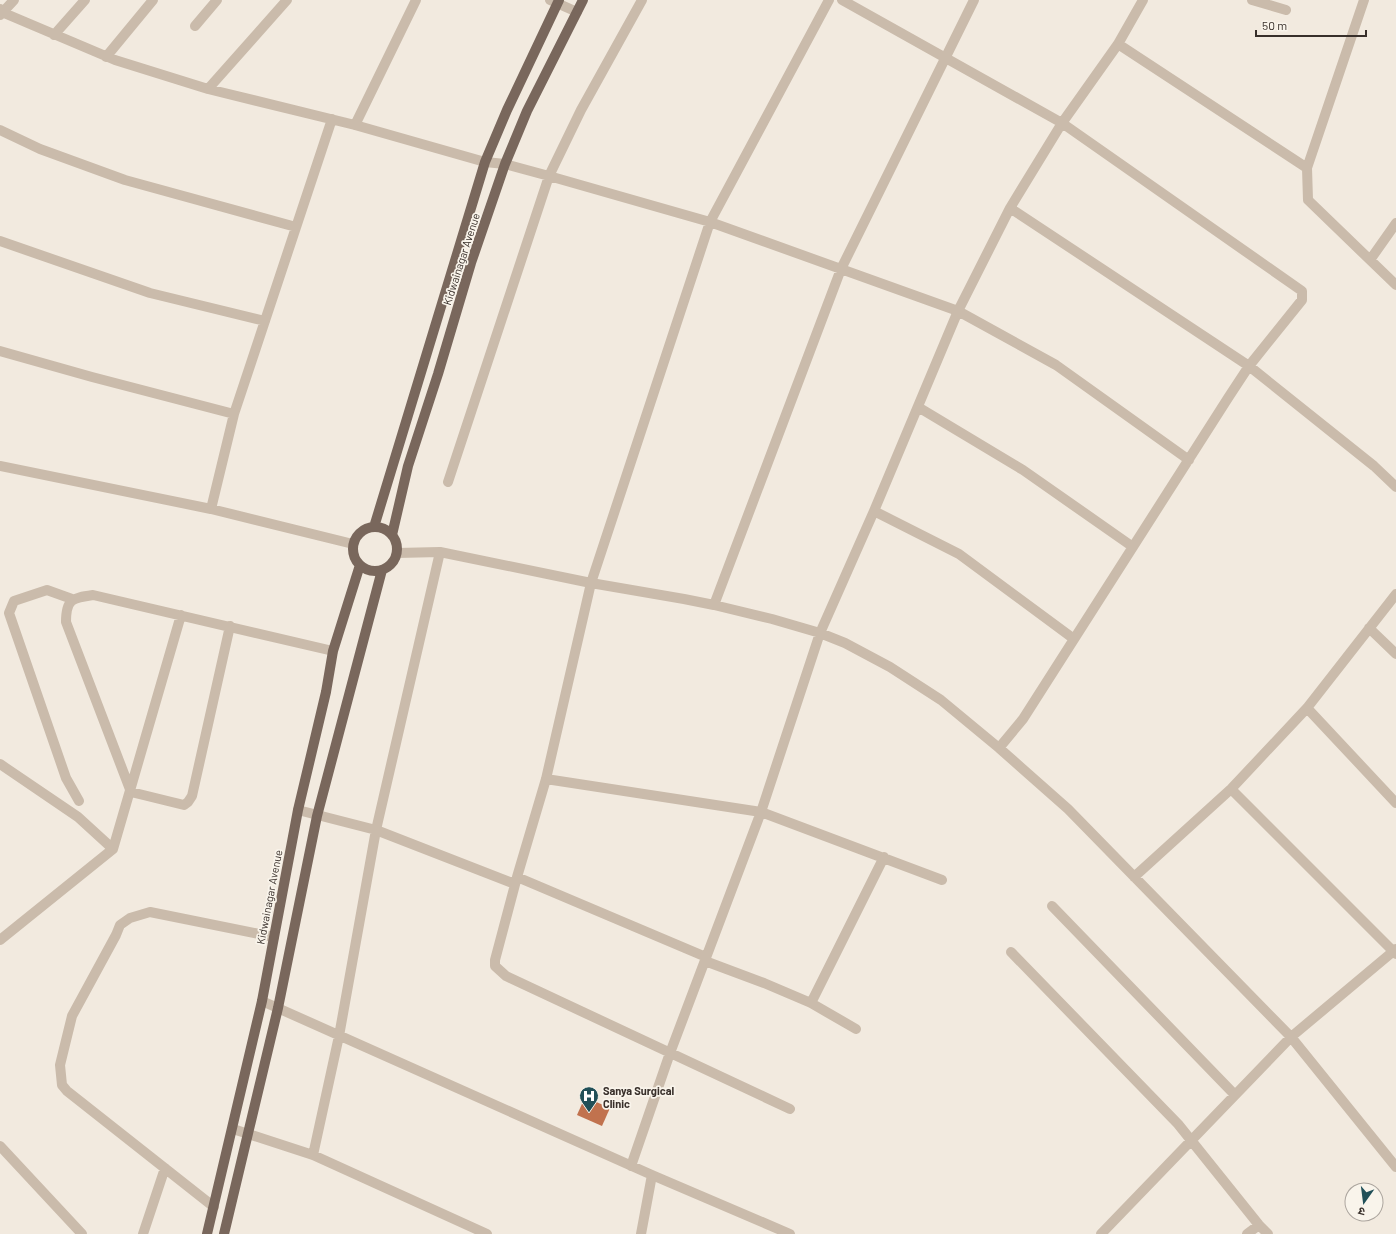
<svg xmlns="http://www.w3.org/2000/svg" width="1396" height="1234" font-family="Barlow,'Noto Sans Devanagari',sans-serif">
<rect width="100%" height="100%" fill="#f2eadf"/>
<!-- building -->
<path fill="#c1724e" d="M585,1097L610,1108L602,1126L577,1115Z"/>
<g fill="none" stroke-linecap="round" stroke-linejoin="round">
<!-- minor -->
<path stroke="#cabbab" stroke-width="10" d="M550,0L577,12
M842,0L1062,123L1302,291V300L1249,366L1228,398L1023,719L999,748
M1252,0L1286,10
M1364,0L1307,168L1308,200L1396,285
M0,9L4,13L115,60L208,89L355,125L485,162L505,164L549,176L710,222L958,311L1056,365L1189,460
M0,15L14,0
M195,26L217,0
M54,35L85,0
M1118,44L1143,0
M106,57L153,0
M208,89L287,0
M355,125L416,0
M0,130L40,149L125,180L296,227
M1010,208L1249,366L1374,466L1396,487
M0,241L150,293L265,321
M1370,260L1396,223
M0,351L92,377L234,414
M918,407L1023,470L1133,547
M0,466L211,509L353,544
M448,482L549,176L581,110L642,0
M211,509L234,414L332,119
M874,511L959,554L1074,639
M397,553L440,552L591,583L684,599L714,605L772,619L820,633L845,643L890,667L941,700L999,748L1068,809L1291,1037L1396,1167
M72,599L47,590L14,601L9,613L66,778L79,801
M714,605L841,269L974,0
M230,626L192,796L188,802L184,805L131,792L66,622C66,599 72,598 93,595L333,651
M1369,628L1396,654
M1307,708L1396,803
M0,764L78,817L113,849
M546,779L761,812L942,880
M1231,789L1396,954
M298,810L376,830L515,884
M517,877L706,957
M1134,877L1231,789L1307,708L1396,594
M1052,906L1235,1095
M0,940L113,849L181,615
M1011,952L1178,1124L1259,1225L1268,1234
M705,961L764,983L811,1003L856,1029
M262,1001L652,1175L790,1234
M811,1003L884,857
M790,1109L506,976L495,966V960L517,877L546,779L591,583L710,222L829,0
M233,1129L313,1155L487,1234
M0,1146L82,1234
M313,1155L339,1036L376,830L440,552
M631,1166L670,1053L761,812L820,633L874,511L958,311L1010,208L1062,123L1118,44L1307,168
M214,1207L67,1091L62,1085L60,1065L72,1016L116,935L120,925L130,918L150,912L274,937
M143,1234L165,1168
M641,1234L652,1175
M1101,1234L1291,1037L1396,949
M1247,1234L1259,1225"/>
<!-- major -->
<path stroke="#79675c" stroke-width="10" d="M374,527L485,162L507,110L559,0
M353 549a22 22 0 1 1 44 0a22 22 0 1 1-44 0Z
M392,535L408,466L438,374L471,263L505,164L527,111L583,0
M207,1234L262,1001L298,810L326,692L333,651L360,565
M224,1234L278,1008L317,816L382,570"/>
</g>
<!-- icons -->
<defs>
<symbol id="hospital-pin" viewBox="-11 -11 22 30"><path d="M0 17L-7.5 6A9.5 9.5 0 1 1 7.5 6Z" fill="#215058" stroke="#f9f4eb"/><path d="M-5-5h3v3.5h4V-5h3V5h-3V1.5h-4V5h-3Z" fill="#fff"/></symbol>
</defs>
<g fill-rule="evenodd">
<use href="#hospital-pin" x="578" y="1085" width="22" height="30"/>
</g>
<g text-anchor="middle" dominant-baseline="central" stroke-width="3.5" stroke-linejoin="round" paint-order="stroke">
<!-- street labels -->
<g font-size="11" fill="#382f2a" stroke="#f9f4eb">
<text transform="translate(461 259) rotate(-72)">Kidwainagar Avenue</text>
<text transform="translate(269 897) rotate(-79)">Kidwainagar Avenue</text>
</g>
<!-- poi labels -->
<g font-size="11" font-weight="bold" fill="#382f2a" stroke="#f9f4eb" text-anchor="start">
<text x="603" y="1090">Sanya Surgical<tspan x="603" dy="13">Clinic</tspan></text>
</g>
</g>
<!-- north arrow -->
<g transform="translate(1364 1202) rotate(194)"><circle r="19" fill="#f9f4eb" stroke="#aca59e"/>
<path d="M0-3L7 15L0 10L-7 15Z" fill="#215058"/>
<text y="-6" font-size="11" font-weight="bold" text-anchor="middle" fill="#382f2a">उ</text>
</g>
<!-- scale -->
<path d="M1256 30v6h110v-6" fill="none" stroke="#382f2a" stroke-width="2"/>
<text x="1262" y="30" font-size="12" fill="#382f2a" stroke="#f9f4eb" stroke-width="3" paint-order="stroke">50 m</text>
</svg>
